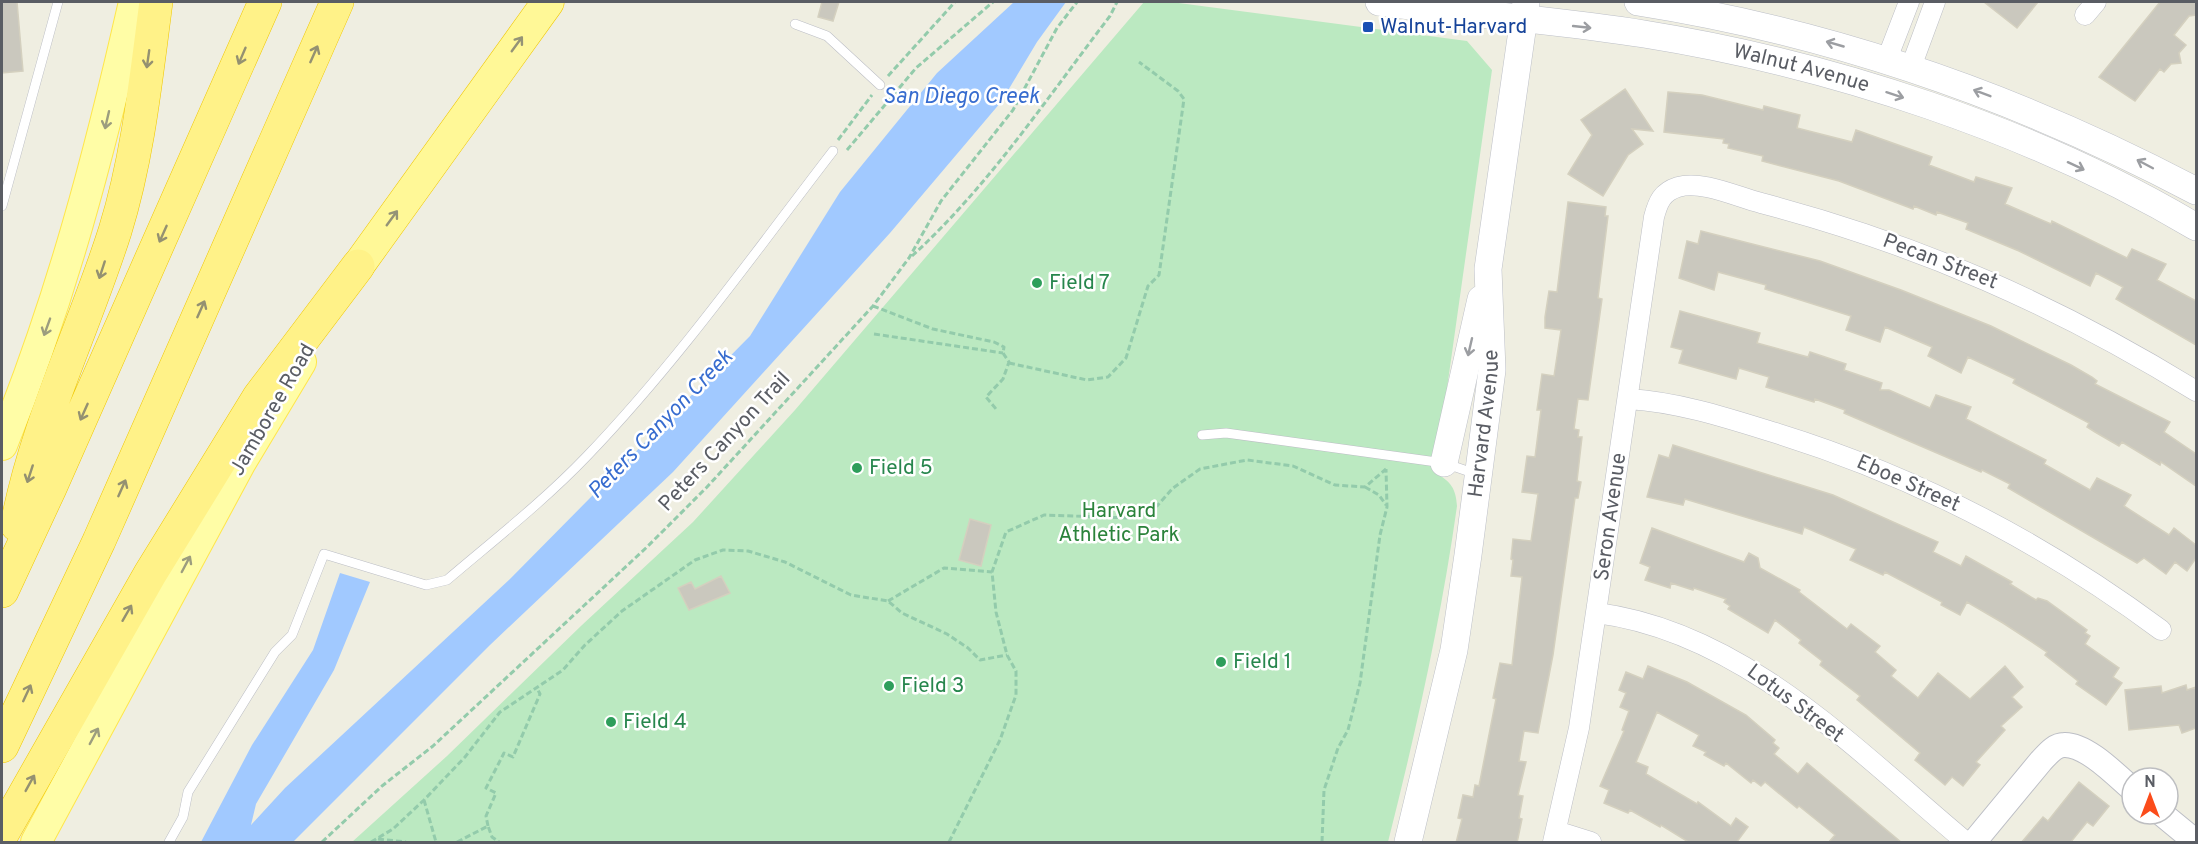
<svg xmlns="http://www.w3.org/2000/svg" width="2198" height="844" font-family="Overpass,sans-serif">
<rect width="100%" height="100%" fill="#efeee1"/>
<!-- green -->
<path fill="#bbe9c1" d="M1144,2H1171L1467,41L1492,70L1435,473C1451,481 1456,489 1457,506C1441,620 1416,731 1388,842H352L447,756L582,625L693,522L795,410Z"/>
<!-- water -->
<path fill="#a1c9ff" d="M1014,2H1066L1037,42L1001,102L890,233L673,472L490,645L293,842H201L252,745L313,650L340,573L370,582L334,670L256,804L251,825L285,788L510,579L750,336L840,192L937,73Z"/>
<!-- building -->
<path fill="#cac8be" stroke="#d4d0bf" stroke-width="1.5" d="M2,2H17L23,71L2,73Z
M822,2H839L833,21L818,17Z
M1984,2H2038L2017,28Z
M2160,2H2196V15L2189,16L2174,35L2186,45L2179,53L2181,63L2171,64L2164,72L2160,69L2135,101L2099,77Z
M1625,89L1653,131L1632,129L1643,144L1628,155L1603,196L1568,174L1592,135L1581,120Z
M1668,92L1702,95L1763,110L1764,106L1800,115L1797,128L1852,142L1856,130L1932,157L1929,165L1974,182L1976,177L2012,188L2005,204L2051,224L2052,221L2127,258L2132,249L2166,264L2157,280L2196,301V345L2116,299L2123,287L2096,273L2090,286L2019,251L1966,229L1968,223L1937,212L1936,215L1914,206L1913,209L1839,181L1762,161L1763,156L1728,148L1729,144L1723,143L1724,139L1664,132Z
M1568,202L1606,207L1605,216H1608L1598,298L1602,299L1588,400L1578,399L1574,429L1579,430L1578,437H1582L1577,481L1581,482L1578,498H1575L1553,655L1538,733L1524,731L1519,761L1526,762L1518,795L1523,796L1519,818L1522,819L1517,843H1456L1462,819L1458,818L1463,795L1473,797L1475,785L1479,786L1496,699L1493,698L1500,663L1512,665L1522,577L1511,576L1513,560L1511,559L1513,539L1531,541L1538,494L1522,492L1527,456L1535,457L1541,410H1537L1542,374L1554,376L1561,330L1545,328V317L1549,291L1557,292Z
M1701,231L1820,261L1901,290L1991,326L2071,365L2092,377L2097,381L2095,384L2170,422L2164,432L2196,454V486L2161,462L2160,465L2122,442L2119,446L2095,432L2087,427L2089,423L2013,383L2015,379L1968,357L1961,373L1928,356L1932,347L1885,327L1880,342L1846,330L1851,316L1765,289L1766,285L1718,272L1714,290L1679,278L1687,241L1698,244Z
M1680,311L1760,333L1757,343L1808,357L1810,352L1846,364L1844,370L1882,383L1880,390H1889L1930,408L1936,395L1971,407L1966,419L2046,460L2044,464L2090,490L2097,478L2131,495L2124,506L2169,535L2174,528L2196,545V558L2187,571L2175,562L2166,574L2144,558L2137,563L2008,488L2010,484L1982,470L1981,472L1844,413L1845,410L1815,399L1814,402L1766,387L1769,377L1739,368L1736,379L1679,363L1683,350L1671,347Z
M1673,445L1833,495L1938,542L1933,552L1961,566L1966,556L2012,582L2010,584L2036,600L2038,598L2047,601L2087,630L2085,633L2090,636L2085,644L2119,668L2113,677L2122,683L2106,705L2076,684L2078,681L2045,655L2047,652L2003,623L1967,602L1960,615L1941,605L1942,602L1885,572L1883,575L1850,560L1856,549L1804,527L1802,534L1685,499L1683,505L1647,497L1659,455L1669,458Z
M970,519L991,525L981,566L959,560Z
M1652,528L1744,562L1749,553L1758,558L1760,568L1800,590L1799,592L1847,629L1851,624L1880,646L1875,652L1896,670L1891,676L1918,698L1938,673L1970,699L2005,666L2023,687L2012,697L2022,707L2001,726L2005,730L1976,762L1980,765L1963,786L1952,777L1945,785L1915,760L1920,753L1857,700L1860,696L1820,665L1822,661L1799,643L1801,640L1775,620L1768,633L1728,609L1730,606L1724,602L1726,599L1694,588L1693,590L1671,583L1670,588L1645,580L1650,567L1640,563Z
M721,576L730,593L689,610L678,588L691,582L695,589Z
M1648,666L1687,682L1746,715L1775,740L1773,743L1779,748L1774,754L1798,774L1807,763L1902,843H1828L1835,835L1799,806L1797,808L1765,782L1761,786L1753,780L1751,783L1726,763L1724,766L1704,755L1706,752L1693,746L1699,735L1657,712L1636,762L1648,767L1646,774L1697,804L1698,802L1731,826L1736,818L1748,827L1736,843H1690L1661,825L1660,827L1630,810L1628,813L1604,803L1609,790L1600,786L1624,731L1622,730L1629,711L1620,707L1626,693L1619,690L1626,672L1643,679Z
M2186,685L2187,690L2196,687V728L2182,733L2179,725L2129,730L2125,690L2161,686L2162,693Z
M2079,782L2109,806L2093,826L2087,822L2070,843H2021L2043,817L2048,821Z"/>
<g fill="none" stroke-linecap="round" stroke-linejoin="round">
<defs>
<path id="service" d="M795,24L827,36L880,85
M2,206L58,2
M1202,435L1226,433L1444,463L1476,474
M169,842L183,817L188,792L275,652L292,635L324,554L426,585L447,580C494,540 544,501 587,456C678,361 753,255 833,151"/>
<path id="minor" d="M2085,15L2096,2
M1887,59L1909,2
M1911,67L1935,2
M1629,399C1676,402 1721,416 1766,430C1909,473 2041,541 2161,630
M1597,613C1744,632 1858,752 1966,842
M1556,831L1591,842
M1553,842L1579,728L1654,217C1658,202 1662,192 1678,187C1702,180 1737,197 1761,203C1921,245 2056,305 2196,391"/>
<path id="tertiary" d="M2162,814L2196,842
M1974,842L2041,761C2047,755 2054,745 2064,745C2086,744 2116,775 2132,789"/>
<g id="secondary">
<path id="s1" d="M1379,2C1467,14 1556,20 1644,34C1831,64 2033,130 2196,227"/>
<path d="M1638,2C1835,33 2020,98 2196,191"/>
<path d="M1444,463L1481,299"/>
<path id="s2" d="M1408,842L1454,650L1468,555L1492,370L1488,269L1526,3"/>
</g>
<path id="primary" d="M2,445C62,297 99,156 134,2
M36,842L241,462L301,362"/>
<path id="trunk" d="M358,266L548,2"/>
<path id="motorway" d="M17,525C36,424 84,329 115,231C138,157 146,78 156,2
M2,591L50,488L265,2
M2,746L99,541L337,2
M2,834L150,574L259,397L358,266"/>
</defs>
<!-- service casing -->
<use href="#service" stroke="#bcbec5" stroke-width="10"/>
<!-- minor casing -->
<use href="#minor" stroke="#bcbec5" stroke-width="21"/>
<!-- tertiary casing -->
<use href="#tertiary" stroke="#bcbec5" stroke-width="26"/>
<!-- secondary casing -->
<use href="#secondary" stroke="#bcbfc7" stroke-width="28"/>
<!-- primary casing -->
<use href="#primary" stroke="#ffe64a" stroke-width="32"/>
<!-- trunk casing -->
<use href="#trunk" stroke="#f0c700" stroke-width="33"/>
<!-- motorway casing -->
<use href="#motorway" stroke="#f0c700" stroke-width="34"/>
<!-- path -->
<path stroke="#93cbab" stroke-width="3" stroke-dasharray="6 3" stroke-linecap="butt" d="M888,76L955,2
M838,140L872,95
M847,150L916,68L993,2
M912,256C988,187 1047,98 1110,16L1117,2
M873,306L933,329L994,342L1004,347L1003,353L1009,362L1003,379L986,397L996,409
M874,334L1003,353
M1009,363L1087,380L1108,377L1126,358L1148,286L1159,275L1184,99L1178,91L1139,62
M1365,487L1379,495L1386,505
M888,601L944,568L992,572
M424,800L436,842
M488,826L486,816L496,793L486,788L504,753L513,757L540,694L537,688
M378,839L406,842
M322,842L382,786L433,746L647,547L707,487L873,306L909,258L941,201L1013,110L1057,28L1077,2
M371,842L393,829L424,800L465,757L500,712L563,670L585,645L622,611L695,560L723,550L748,551L785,562L851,595L888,601L902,613L947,634L968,648L980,660L1007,655
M457,842L488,826L492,837L499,842
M949,842L1000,740L1016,695V671L1007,655L996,612L992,572L1006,532L1044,515L1130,518L1157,506L1173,488L1200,469L1247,460L1293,466L1335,485L1365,487L1386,469
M1322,842L1324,790L1338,748L1348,730L1360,683L1380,535L1387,507L1386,469"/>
<!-- service -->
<use href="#service" stroke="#fff" stroke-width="9"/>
<!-- minor -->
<use href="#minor" stroke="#fff" stroke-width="20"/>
<!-- tertiary -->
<use href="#tertiary" stroke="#fff" stroke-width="24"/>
<!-- secondary -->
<use href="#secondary" stroke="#fff" stroke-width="27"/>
<!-- primary -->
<use href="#primary" stroke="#fffda6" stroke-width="30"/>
<!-- trunk -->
<use href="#trunk" stroke="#fff897" stroke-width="32"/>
<!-- motorway -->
<use href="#motorway" stroke="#fff288" stroke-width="33"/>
</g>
<!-- one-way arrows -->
<defs><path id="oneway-shaft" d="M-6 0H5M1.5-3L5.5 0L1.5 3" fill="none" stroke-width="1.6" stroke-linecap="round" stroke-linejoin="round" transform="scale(1.5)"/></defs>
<g stroke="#9c9ea2">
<use href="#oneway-shaft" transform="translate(1582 27) rotate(6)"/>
<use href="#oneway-shaft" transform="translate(1835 44) rotate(-164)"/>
<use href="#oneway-shaft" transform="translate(1982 93) rotate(-159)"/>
<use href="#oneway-shaft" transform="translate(1895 95) rotate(18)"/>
<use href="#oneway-shaft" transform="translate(2145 164) rotate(-152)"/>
<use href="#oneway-shaft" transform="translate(2076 166) rotate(25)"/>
<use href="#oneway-shaft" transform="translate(1470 347) rotate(103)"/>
</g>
<g stroke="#949376">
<use href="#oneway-shaft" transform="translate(517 44) rotate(-54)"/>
<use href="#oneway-shaft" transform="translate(392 218) rotate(-54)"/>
</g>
<g stroke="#949171">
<use href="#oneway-shaft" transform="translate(314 54) rotate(-66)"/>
<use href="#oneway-shaft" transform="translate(242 56) rotate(113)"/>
<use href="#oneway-shaft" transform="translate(148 59) rotate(98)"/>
<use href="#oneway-shaft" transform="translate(163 234) rotate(114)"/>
<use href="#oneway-shaft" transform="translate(102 270) rotate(108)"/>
<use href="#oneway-shaft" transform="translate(201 309) rotate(-66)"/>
<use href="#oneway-shaft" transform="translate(84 412) rotate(114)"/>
<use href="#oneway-shaft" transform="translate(30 474) rotate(108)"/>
<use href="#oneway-shaft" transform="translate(122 488) rotate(-66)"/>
<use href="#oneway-shaft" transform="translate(127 613) rotate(-60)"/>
<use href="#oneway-shaft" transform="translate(27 693) rotate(-65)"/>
<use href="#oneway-shaft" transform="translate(30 783) rotate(-61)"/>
</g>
<g stroke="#9c9d7e">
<use href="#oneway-shaft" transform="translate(107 120) rotate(103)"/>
<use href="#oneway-shaft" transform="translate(47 327) rotate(110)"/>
<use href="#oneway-shaft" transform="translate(186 564) rotate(-62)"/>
<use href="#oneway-shaft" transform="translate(94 736) rotate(-62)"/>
</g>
<!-- markers -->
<rect fill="#1a4fb4" stroke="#fff" stroke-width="2" x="1362" y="21" width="12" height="12" rx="3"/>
<g fill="#2e9e5b" stroke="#fff" stroke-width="2">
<circle cx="1037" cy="283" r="6"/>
<circle cx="857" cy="468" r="6"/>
<circle cx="1221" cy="662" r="6"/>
<circle cx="889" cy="686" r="6"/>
<circle cx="611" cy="722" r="6"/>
</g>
<g text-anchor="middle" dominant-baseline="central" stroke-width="5" stroke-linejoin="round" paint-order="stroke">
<!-- transit labels -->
<g font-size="21" fill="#164399" stroke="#fff" text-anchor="start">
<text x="1380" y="27">Walnut-Harvard</text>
</g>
<!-- street labels -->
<g font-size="21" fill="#5a5d64" stroke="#fff">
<text stroke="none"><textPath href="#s1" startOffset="428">Walnut Avenue</textPath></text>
<text transform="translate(1940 262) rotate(21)">Pecan Street</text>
<text transform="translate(273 410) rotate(-60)">Jamboree Road</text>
<text stroke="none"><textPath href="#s2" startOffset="426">Harvard Avenue</textPath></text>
<text transform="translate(725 442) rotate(-47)">Peters Canyon Trail</text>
<text transform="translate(1908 484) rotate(24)">Eboe Street</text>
<text transform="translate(1611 517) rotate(-82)">Seron Avenue</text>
<text transform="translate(1795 704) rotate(37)">Lotus Street</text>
</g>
<!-- leisure labels -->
<g font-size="21" fill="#27864d" stroke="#fff" text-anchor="start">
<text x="1049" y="283">Field 7</text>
<text x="869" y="468">Field 5</text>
<text x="1233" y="662">Field 1</text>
<text x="901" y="686">Field 3</text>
<text x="623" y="722">Field 4</text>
</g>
<!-- park labels -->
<g font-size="21" fill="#2b833b" stroke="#fff">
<text x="1119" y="511">Harvard<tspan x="1119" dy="24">Athletic Park</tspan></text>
</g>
<!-- water labels -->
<g font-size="22" font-style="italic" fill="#376ccf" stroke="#fff">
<text x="961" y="97">San Diego Creek</text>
<text transform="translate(661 425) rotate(-46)">Peters Canyon Creek</text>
</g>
</g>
<!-- border -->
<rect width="2198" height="844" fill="none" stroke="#5a5d64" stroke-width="6"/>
<!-- north arrow -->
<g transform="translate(2150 796)"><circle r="28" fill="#ffffff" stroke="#bdbec1" stroke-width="1.5"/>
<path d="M0-4.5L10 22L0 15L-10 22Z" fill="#fb4c1b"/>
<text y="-9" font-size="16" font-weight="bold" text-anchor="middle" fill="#5a5d64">N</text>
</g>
</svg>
